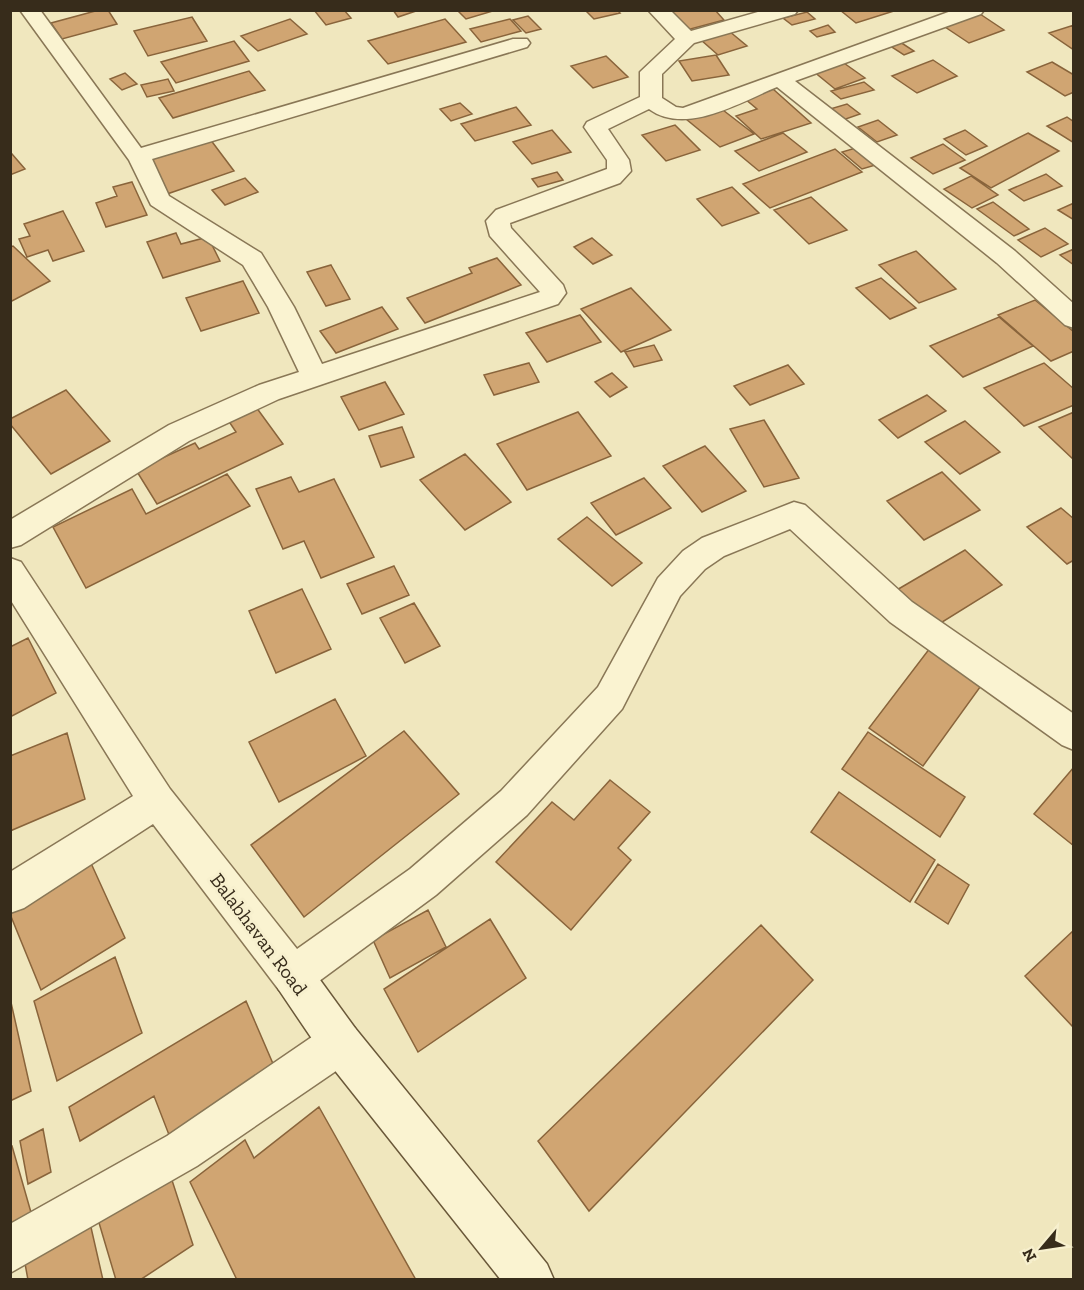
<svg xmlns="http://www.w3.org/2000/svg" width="1084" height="1290" font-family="'Zilla Slab',serif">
<rect width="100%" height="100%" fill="#f0e7be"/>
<!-- building -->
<path fill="#d0a572" stroke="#89643b" stroke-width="1.5" d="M99,10H108L117,24L62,39L51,23Z
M314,10H344L351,18L326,25Z
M393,10H419L398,17Z
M457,10H496L466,19Z
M585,10H617L620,13L594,19Z
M661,10H715L724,20L683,31Z
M840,10H897L856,23Z
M807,12L815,19L792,25L783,18Z
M980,14L1004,30L969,43L945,27Z
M528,16L541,29L526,33L513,20Z
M192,17L207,41L148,56L134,31Z
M290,19L307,34L258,51L241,36Z
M445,19L466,42L388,64L368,41Z
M510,19L521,31L481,42L470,29Z
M828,25L835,32L817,37L810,31Z
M1074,25V50L1049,33Z
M729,31L747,46L718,55L700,39Z
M897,40L914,51L904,55L887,44Z
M234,41L249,61L176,83L161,62Z
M716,55L729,75L692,81L679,61Z
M606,56L628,77L593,88L571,66Z
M933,60L957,76L917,93L892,76Z
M841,61L865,78L835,89L813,71Z
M1052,62L1074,75V92L1065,96L1027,72Z
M249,71L265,90L173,118L159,98Z
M125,73L137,84L122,90L110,79Z
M168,79L174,91L147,97L141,85Z
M864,82L874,90L841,99L831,91Z
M773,89L811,123L761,139L736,116L757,109L744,98Z
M460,103L472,114L451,121L440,109Z
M847,104L860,114L843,120L830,109Z
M516,107L531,125L475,141L461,124Z
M719,107L754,134L720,147L686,119Z
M1067,117L1074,122V143L1047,126Z
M878,120L897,135L877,142L858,127Z
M675,125L700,150L666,161L642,135Z
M552,130L571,152L532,164L513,142Z
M965,130L987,146L966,155L944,139Z
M783,133L807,152L759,171L735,151Z
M1028,133L1059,151L991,188L960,168Z
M210,139L234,171L167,194L145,161Z
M943,144L965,160L933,174L911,158Z
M859,147L879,164L862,169L842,152Z
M835,149L862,172L770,208L743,184Z
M12,154L25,169L10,175V155Z
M557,172L563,180L538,187L532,179Z
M1046,174L1062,186L1024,201L1009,190Z
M971,176L998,195L972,208L944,189Z
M245,178L258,192L225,205L212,190Z
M132,182L147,215L106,227L96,203L117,196L113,187Z
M732,187L759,213L722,226L697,199Z
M811,197L847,230L809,244L774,210Z
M993,202L1029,229L1014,236L977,209Z
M1074,203V220L1058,210Z
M63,211L84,251L53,261L48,250L27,257L19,239L30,236L24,224Z
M1045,228L1068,244L1041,257L1018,240Z
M176,233L181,244L208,237L220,261L163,278L147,242Z
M592,238L612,255L593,264L574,247Z
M13,246L50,281L10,302V247Z
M1074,249V265L1060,255Z
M916,251L956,289L919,303L879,265Z
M497,258L521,285L425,323L407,298L472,273L469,268Z
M331,265L350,299L326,306L307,272Z
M881,278L916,308L890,319L856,288Z
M243,281L259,313L201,331L186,298Z
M631,288L671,330L621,352L581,309Z
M1035,300L1074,332V351L1051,361L998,315Z
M382,307L398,329L336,353L320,331Z
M580,315L601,342L547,362L526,333Z
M999,317L1033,346L963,377L930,346Z
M654,345L662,360L634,367L625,352Z
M529,363L539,382L494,395L484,375Z
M1044,363L1074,389V405L1024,426L984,388Z
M788,365L804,384L750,405L734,386Z
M612,373L627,387L610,397L595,382Z
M385,382L404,414L359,430L341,397Z
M66,390L110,441L51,474L10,424V419Z
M927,395L946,411L898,438L879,420Z
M256,407L283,444L157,504L136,470L195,443L199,449L236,432L228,420Z
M578,412L611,456L527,490L497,444Z
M1074,412V460L1039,427Z
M764,420L799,478L764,487L730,429Z
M965,421L1000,452L960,474L925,442Z
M402,427L414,457L381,467L369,436Z
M705,446L746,491L702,512L663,466Z
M465,454L511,502L465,530L420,480Z
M942,472L980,510L924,540L887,501Z
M227,474L250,506L86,588L53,527L132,489L146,514Z
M291,477L299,492L334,479L374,557L321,578L304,541L283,549L256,489Z
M644,478L671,508L616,535L591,503Z
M1061,508L1074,519V560L1067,564L1027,527Z
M587,517L642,563L612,586L558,539Z
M965,550L1002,585L931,629L895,591Z
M394,566L409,595L362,614L347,584Z
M302,589L331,649L276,673L249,611Z
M414,603L440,646L405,663L380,618Z
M28,638L56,693L10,717V647Z
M930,648L983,683L923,766L869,728Z
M335,699L366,756L279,802L249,742Z
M404,731L459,794L304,917L251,845Z
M868,732L965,797L940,837L842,769Z
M67,733L85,799L10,831V756Z
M1074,767V846L1034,814Z
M610,780L650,812L618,848L631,860L571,930L496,862L552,802L574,820Z
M839,792L935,860L910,902L811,832Z
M90,861L125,938L41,990L10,914V907Z
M938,864L969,885L948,924L915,902Z
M428,910L446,947L390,978L373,940Z
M490,919L526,978L418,1052L384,989Z
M761,925L813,980L589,1211L538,1141Z
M1074,930V1028L1025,976Z
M115,957L142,1033L57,1081L34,1001Z
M10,998L31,1091L10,1101Z
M246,1001L277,1073L171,1140L154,1096L80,1141L69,1107Z
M319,1107L416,1280H237L190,1182L245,1140L254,1158Z
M43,1129L51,1172L28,1184L20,1141Z
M12,1146L32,1216L10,1229V1147Z
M169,1171L193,1245L140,1280H116L97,1216Z
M90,1223L103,1280H28L24,1258Z"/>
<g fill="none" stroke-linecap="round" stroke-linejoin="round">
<defs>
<path id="minor" d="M20,10H40L141,148L513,39H527L530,43L527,47L152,159L169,196L261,253L294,307L322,364L540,292L490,236L486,221L496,210L607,169V160L584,127L587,122L640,97V72L675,39L648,10H670L691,31L765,10H798L795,14L694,43L662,74V98L676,107L683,108L954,10H984L981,14L795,81L1015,251L1074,304V328L1065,325L997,263L777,87C740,102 686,136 649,109L608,129L629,160L631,171L620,183L510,223L511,228L563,285L566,293L558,304L279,399L189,441L21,545L10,548V520L169,425L259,385L299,372L268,307L243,265L151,205L129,160Z
M794,502L805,505L912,602L1074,714V750L1062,745L890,622L790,529L724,556L705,569L680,596L622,709L527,815L436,895L307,990L293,996L279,990L153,824L24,908L10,913V872L133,796L10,599V558L21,562L170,789L297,949L410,869L501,791L598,687L658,578L683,551L702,538Z
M340,1022L355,1028L361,1043L355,1058L197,1166L10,1273V1224L167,1136L325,1028Z"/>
<path id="secondary" d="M293,956L307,962L355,1028L547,1264L554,1280H501L325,1058L279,990L273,976L279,962Z"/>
</defs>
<!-- minor casing -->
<use href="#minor" stroke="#897756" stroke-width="3"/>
<!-- secondary casing -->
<use href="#secondary" stroke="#6a5839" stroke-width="3"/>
<!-- minor -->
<use href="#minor" fill="#faf3d1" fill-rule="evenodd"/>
<!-- secondary -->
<use href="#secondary" fill="#faf3d1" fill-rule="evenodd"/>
</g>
<g text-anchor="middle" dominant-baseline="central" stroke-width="6" stroke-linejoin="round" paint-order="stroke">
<!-- street labels -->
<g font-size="20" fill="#372c1b" stroke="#f7f0ce">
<text transform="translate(259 934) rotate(53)">Balabhavan Road</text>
</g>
</g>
<!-- border -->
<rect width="1084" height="1290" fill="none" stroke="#372c1b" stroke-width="24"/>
<!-- north arrow -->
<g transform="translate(1042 1248) rotate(241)" stroke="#f7f0ce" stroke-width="4.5" paint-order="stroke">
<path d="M0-4.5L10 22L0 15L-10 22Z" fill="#372c1b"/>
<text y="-9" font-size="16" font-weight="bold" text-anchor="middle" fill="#372c1b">N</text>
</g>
</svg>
